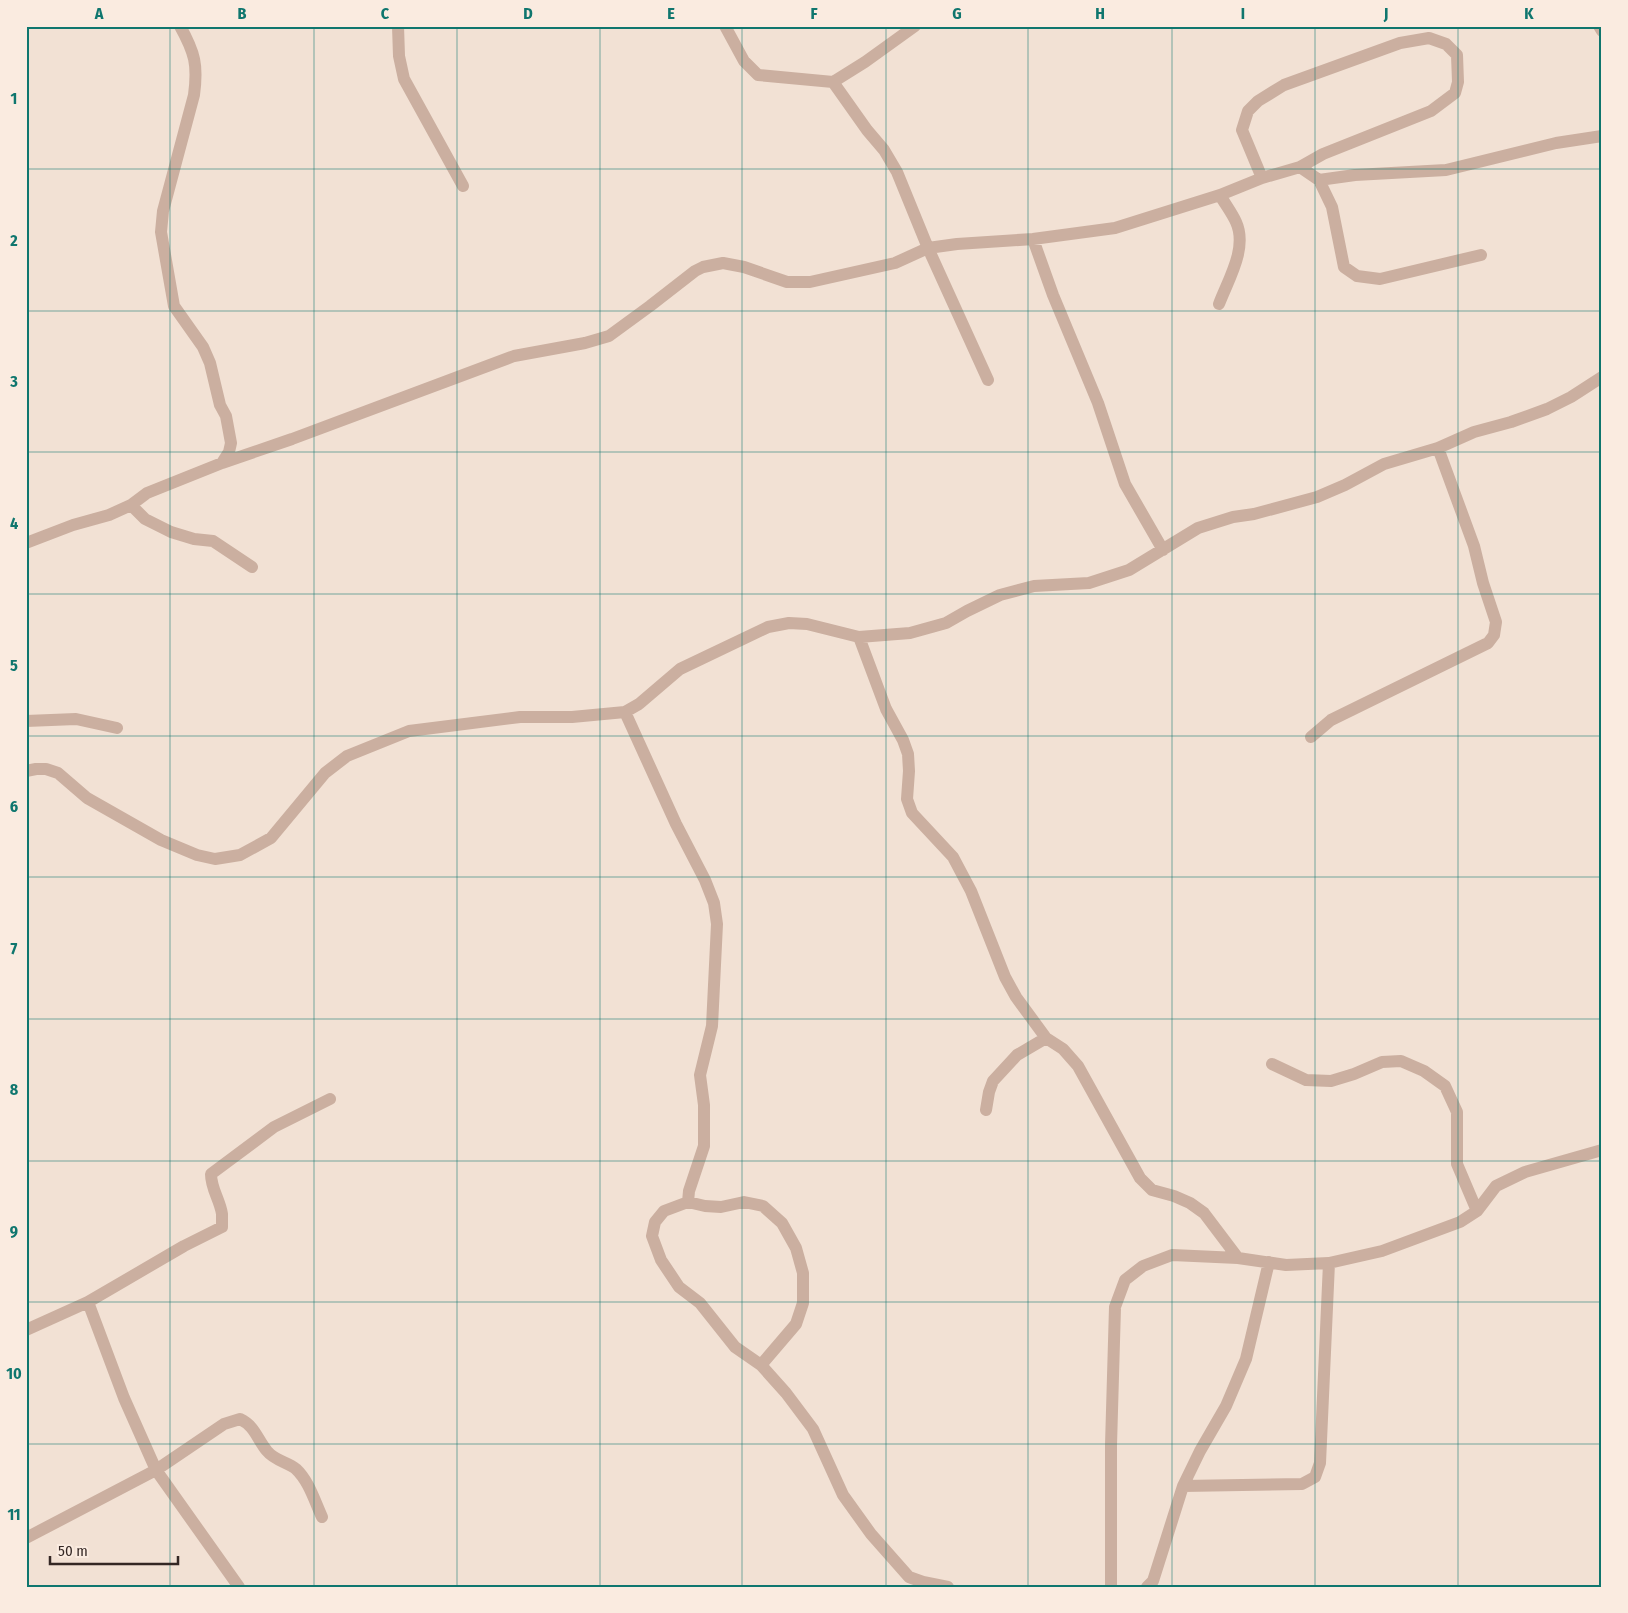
<svg xmlns="http://www.w3.org/2000/svg" width="1628" height="1613" font-family="'Fira Sans Condensed',sans-serif">
<rect width="100%" height="100%" fill="#f2e1d4"/>
<g fill="none" stroke-linecap="round" stroke-linejoin="round">
<!-- minor -->
<path stroke="#cbafa0" stroke-width="12" d="M180,26C195,53 198,65 194,95L163,211L161,232L174,306L203,347L210,363L220,405L226,416L231,443L229,452L222,463
M398,26L399,56L404,79L463,186
M725,26L744,61L758,75L833,82L865,62L915,26
M1599,26L1602,31
M833,82L867,130L884,150L897,172L928,248L988,380
M1300,167L1319,180L1355,175L1446,170L1556,143L1602,136
M1319,180L1332,207L1344,267L1357,276L1380,279L1481,255
M1033,239L1053,295L1098,403L1125,484L1163,550
M1219,304C1228,280 1248,248 1236,222C1232,213 1225,204 1220,195
M131,505L145,519L171,532L194,539L213,541L252,567
M26,543L73,525L109,515L131,505L147,493L222,463L292,439L514,356L585,343L609,336L650,306L695,271L703,267L723,263L744,267L787,282H810L895,263L928,248L957,244L1033,239L1115,228L1220,195L1262,178L1300,167L1323,154L1431,111L1455,93L1458,82L1457,55L1446,44L1429,38L1400,43L1284,85L1258,101L1248,111L1242,130L1262,178
M859,637L886,709L903,740L908,754L909,771L907,799L912,813L953,857L971,891L1005,977L1016,997L1046,1038L1063,1049L1078,1066L1140,1178L1152,1190L1174,1196L1190,1203L1204,1213L1238,1258
M625,712L676,824L705,880L714,903L717,924L712,1026L700,1075L704,1105V1146L689,1191L688,1202
M26,721L76,719L117,728
M1311,737L1331,720L1488,643L1494,635L1496,622L1483,583L1474,546L1438,448
M26,771L36,769H46L58,773L87,798L161,840L197,855L215,859L240,855L271,838L325,773L347,756L409,731L520,717H572L625,712L639,704L680,669L768,627L789,623L807,624L859,637L910,633L946,623L967,611L1000,595L1034,586L1089,583L1129,570L1198,528L1233,517L1254,514L1317,497L1345,485L1384,464L1438,448L1474,432L1511,422L1547,409L1571,397L1602,377
M1272,1064L1306,1080L1331,1081L1354,1074L1382,1062L1401,1061L1424,1071L1445,1086L1457,1112V1164L1477,1211
M986,1110L989,1092L993,1081L1017,1055L1046,1038
M88,1302L124,1398L156,1470L239,1587
M26,1330L88,1302L184,1246L222,1227C222,1223 222,1218 222,1214C220,1200 211,1189 211,1174L274,1127L330,1099
M761,1365L796,1324L803,1303V1273L796,1248L782,1223L763,1206L744,1202L721,1207L705,1206L688,1202L664,1211L655,1222L652,1236L661,1260L679,1287L700,1303L735,1347L761,1365L786,1393L813,1429L843,1495L871,1534L909,1577L923,1582L948,1587
M1183,1486L1302,1484L1315,1477L1320,1463L1329,1263
M26,1538L156,1470L224,1424L240,1419C255,1426 257,1439 267,1451C275,1461 288,1462 296,1469C309,1481 315,1502 322,1517
M1111,1587V1445L1115,1307L1125,1280L1143,1266L1172,1255L1238,1258L1286,1265L1329,1263L1382,1251L1460,1222L1477,1211L1496,1186L1525,1172L1602,1150
M1147,1587L1153,1581L1183,1486L1200,1451L1226,1406L1246,1359L1269,1262"/>
</g>
<!-- grid -->
<path fill="none" stroke="#0f766e" stroke-width="1" stroke-opacity="0.55" d="M170,26V1587M314,26V1587M457,26V1587M600,26V1587M742,26V1587M886,26V1587M1028,26V1587M1172,26V1587M1315,26V1587M1458,26V1587M26,169H1602M26,311H1602M26,452H1602M26,594H1602M26,736H1602M26,877H1602M26,1019H1602M26,1161H1602M26,1302H1602M26,1444H1602"/>
<!-- border -->
<rect width="1628" height="1613" fill="none" stroke="#faebe0" stroke-width="55"/>
<!-- scale -->
<path d="M50 1556v8h128v-8" fill="none" stroke="#342724" stroke-width="2.5"/>
<text x="58" y="1556" font-size="15" fill="#342724" stroke="#faebe0" stroke-width="4" paint-order="stroke">50 m</text>
<rect x="28" y="28" width="1572" height="1558" fill="none" stroke="#0f766e" stroke-width="2"/>
<g font-size="16" text-anchor="middle" font-weight="bold" fill="#0f766e">
<text x="99" y="19">A</text>
<text x="242" y="19">B</text>
<text x="385" y="19">C</text>
<text x="528" y="19">D</text>
<text x="671" y="19">E</text>
<text x="814" y="19">F</text>
<text x="957" y="19">G</text>
<text x="1100" y="19">H</text>
<text x="1243" y="19">I</text>
<text x="1386" y="19">J</text>
<text x="1529" y="19">K</text>
<text x="14" y="104">1</text>
<text x="14" y="246">2</text>
<text x="14" y="387">3</text>
<text x="14" y="529">4</text>
<text x="14" y="671">5</text>
<text x="14" y="812">6</text>
<text x="14" y="954">7</text>
<text x="14" y="1095">8</text>
<text x="14" y="1237">9</text>
<text x="14" y="1379">10</text>
<text x="14" y="1520">11</text>
</g>
</svg>
